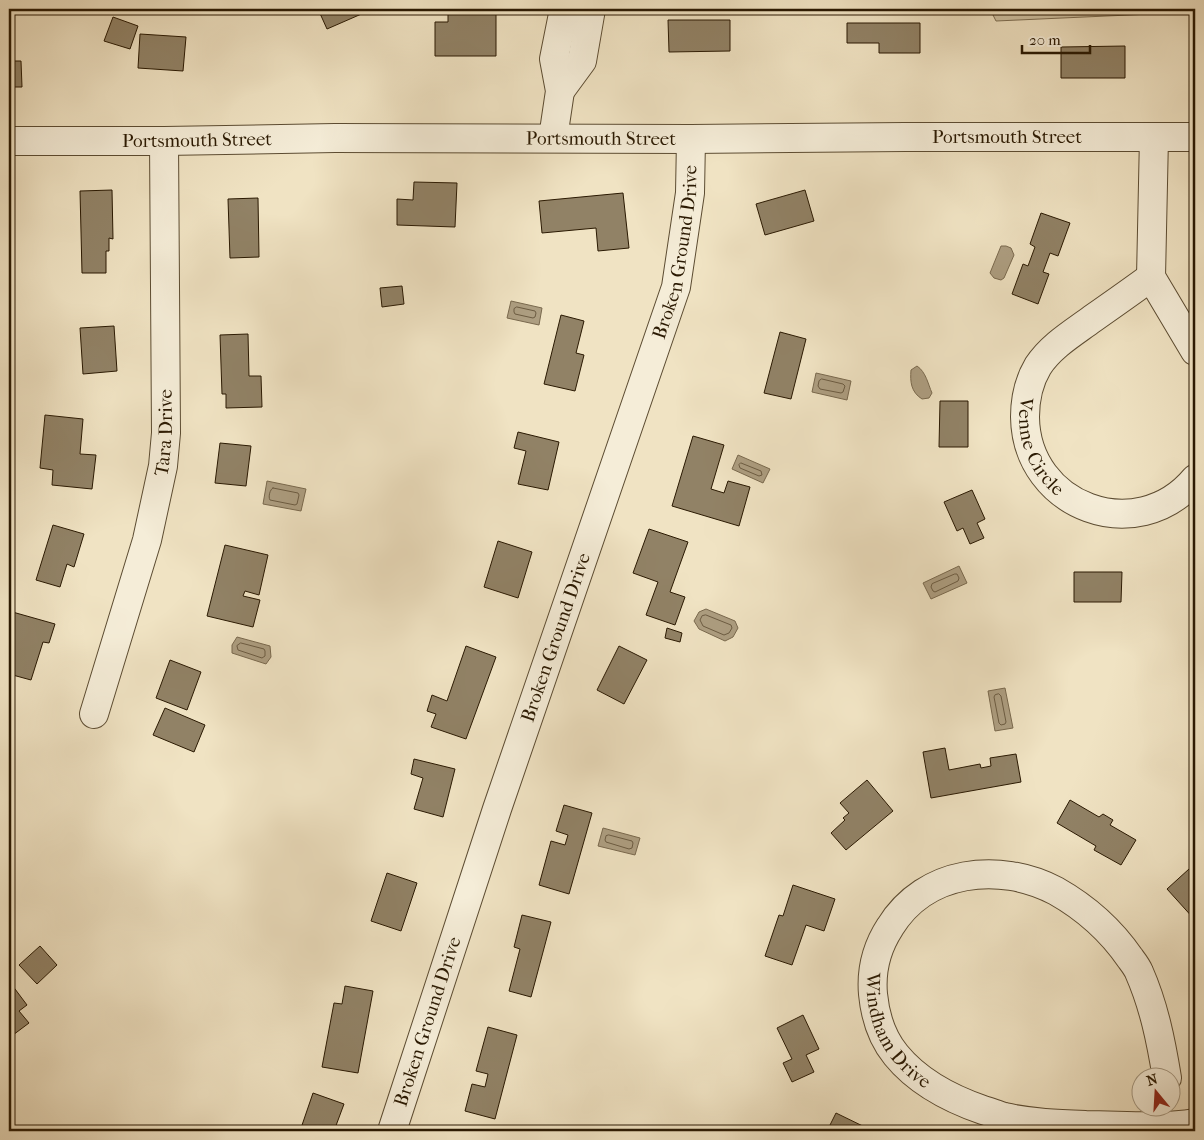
<svg xmlns="http://www.w3.org/2000/svg" width="1204" height="1140" font-family="'IM FELL French Canon',serif">
<rect width="100%" height="100%" fill="#f0e3c3"/>
<filter id="stains"><feTurbulence type="fractalNoise" baseFrequency=".004" numOctaves="4"/><feColorMatrix values="0 0 0 0 .2 0 0 0 0 .09 0 0 0 0 .02 0 0 0 .5 -.17"/></filter>
<radialGradient id="worn" r=".72"><stop offset=".6" stop-color="#630" stop-opacity="0"/><stop offset="1" stop-color="#630" stop-opacity=".3"/></radialGradient>
<!-- green -->
<path fill="#cec1a2" stroke="#7c6d52" d="M990,9H1195V12L996,21Z"/>
<!-- water -->
<path fill="#ad9e81" stroke="#79694e" d="M1001,246H1006L1011,248L1014,255L1004,278L1001,280L994,278L990,273Z
M511,301L542,308L539,325L507,318Z
M917,366C926,372 928,384 932,393L929,398L922,399C911,392 910,382 911,370Z
M816,373L851,381L847,400L812,392Z
M738,455L770,469L763,483L732,469Z
M267,481L306,489L301,511L263,504Z
M959,566L967,583L931,599L923,583Z
M706,609L735,621L738,628L733,637L725,641L699,629L694,621L699,612Z
M237,637L270,646L271,657L266,664L232,653V645Z
M1005,688L1013,728L995,731L988,691Z
M603,828L640,838L635,855L598,846Z"/>
<g fill="none" stroke-linecap="round" stroke-linejoin="round">
<!-- shore -->
<path stroke="#6c5c42" stroke-width="1" d="M517,307L535,311L536,313L535,317L533,318L515,314L514,312V309Z
M822,379L843,384L845,386L843,392L841,393L820,389L818,386L819,381Z
M741,463L761,471L762,475L759,476L740,468L739,465Z
M273,488L298,493L299,495L297,504L295,505L270,500C268,497 270,489 273,488Z
M955,574H957L959,578L958,581L935,592L933,591L931,587L932,584Z
M706,615L731,625L732,628L729,633L724,635L703,626L700,620L702,616Z
M241,643L264,649L265,651V656L262,658L238,650L237,646Z
M999,694L1001,696L1006,722L1005,724L1001,725L999,723L994,697L995,695Z
M609,835L632,841L633,843L632,848L629,849L606,842L605,840L606,836Z"/>
</g>
<!-- building -->
<path fill="#918266" stroke="#2a1902" d="M318,9H365L366,12L327,29Z
M448,9H496V56H435V22H448Z
M113,17L138,26L130,49L104,41Z
M668,20H730V51L669,52Z
M847,23H920V53H879V43H847Z
M140,34L186,37L183,71L138,68Z
M1125,46V78H1061V47Z
M9,61H21L22,87H9Z
M414,182L457,183L455,227L397,225V199L413,200Z
M112,190L113,239L109,238V251H106V273H82L80,191Z
M805,190L814,221L765,235L756,204Z
M623,193L629,248L598,251L596,228L542,233L539,201Z
M258,198L259,257L230,258L228,199Z
M1041,213L1070,223L1058,256L1050,253L1043,272L1049,274L1038,304L1012,294L1023,264L1028,266L1035,247L1030,244Z
M402,286L404,304L382,307L380,288Z
M561,315L584,321L576,353L584,355L575,391L544,384Z
M114,326L117,371L83,374L80,328Z
M780,332L806,339L791,399L764,393Z
M248,334L249,376H261L262,407L226,408V394H222L220,335Z
M940,401H968V447H939Z
M45,415L83,419L80,454L96,455L92,489L52,485L53,470L40,468Z
M518,432L559,442L548,490L518,484L526,451L514,448Z
M693,436L724,445L711,489L724,493L728,481L750,487L739,526L672,506Z
M220,443L251,446L246,486L215,483Z
M972,490L985,519L977,523L984,538L970,544L963,528L957,531L944,502Z
M53,525L84,534L74,567L67,564L60,587L36,580Z
M649,529L688,542L670,592L685,597L675,625L646,615L658,582L633,573Z
M498,541L532,552L518,598L484,587Z
M225,545L268,555L259,595L245,591L243,596L260,600L253,627L207,616Z
M1074,572H1122L1121,602H1074Z
M9,611L55,624L49,643L43,642L31,680L9,674V655L10,652L9,651Z
M667,628L682,633L680,642L665,638Z
M466,646L496,657L466,739L431,727L436,714L427,711L432,695L447,701Z
M619,646L647,660L624,704L597,690Z
M170,660L201,672L187,710L156,698Z
M165,708L205,725L194,752L153,735Z
M945,748L949,770L980,764L981,768L991,766L990,758L1016,754L1021,782L931,798L923,752Z
M414,759L455,769L443,817L414,809L423,778L411,774Z
M867,780L893,811L846,850L831,833L845,820L843,818L849,813L840,803Z
M1070,800L1099,817L1103,814L1113,820L1110,825L1136,840L1121,865L1094,850L1096,846L1057,823Z
M564,805L592,813L569,894L539,885L551,841L565,845L568,835L556,831Z
M1189,869L1195,876V920L1167,889Z
M387,873L417,883L401,931L371,921Z
M793,885L835,899L824,931L806,925L792,965L765,956L779,915L783,916Z
M522,915L551,922L531,997L509,991L520,949L514,947Z
M40,946L57,965L37,984L19,965Z
M9,981L27,1005L19,1011L29,1023L9,1038Z
M345,986L373,991L358,1073L322,1067L334,1003L342,1004Z
M803,1015L819,1049L806,1055L814,1072L792,1082L783,1063L792,1059L777,1028Z
M488,1027L517,1035L495,1119L465,1111L472,1084L485,1087L488,1074L476,1071Z
M313,1093L344,1104L334,1131H300Z
M836,1113L873,1131H827Z"/>
<g fill="none" stroke-linecap="round" stroke-linejoin="round">
<defs>
<g id="minor">
<path d="M560,91L582,61L591,9"/>
<path d="M1154,137L1151,277L1195,351"/>
<path d="M553,138L560,91L554,59L564,9"/>
<path id="s1" d="M1151,277C1132,291 1112,305 1092,319C1073,333 1051,346 1038,366C1029,381 1025,400 1025,417C1026,507 1137,548 1195,479"/>
<path id="s2" d="M94,714L147,540L163,466L166,433L164,141"/>
<path id="s3" d="M1167,1078C1161,1041 1154,1006 1139,972C1137,967 1133,962 1130,958C1110,929 1086,908 1056,891C999,861 925,870 890,927C877,947 871,971 873,994C875,1015 882,1038 896,1055C918,1082 951,1099 983,1110C990,1112 997,1115 1004,1117C1031,1123 1059,1124 1086,1125C1122,1125 1160,1129 1195,1123"/>
<path id="s4" d="M392,1131L497,809L676,287L690,193L691,139"/>
</g>
<g id="tertiary">
<path id="s5" d="M9,141H164L335,138L691,139L905,137H1195"/>
</g>
</defs>
<!-- minor casing -->
<use href="#minor" stroke="#5c4c32" stroke-width="30"/>
<!-- tertiary casing -->
<use href="#tertiary" stroke="#5c4c32" stroke-width="30"/>
<!-- minor -->
<use href="#minor" stroke="#f5edd8" stroke-width="28"/>
<!-- tertiary -->
<use href="#tertiary" stroke="#f5edd8" stroke-width="28"/>
</g>
<g text-anchor="middle" dominant-baseline="central" stroke-width="4" stroke-linejoin="round" paint-order="stroke">
<!-- street labels -->
<g font-size="19" fill="#2a1902" stroke="#f5edd8">
<text stroke="none"><textPath href="#s5" startOffset="998">Portsmouth Street</textPath></text>
<text stroke="none"><textPath href="#s5" startOffset="592">Portsmouth Street</textPath></text>
<text stroke="none"><textPath href="#s5" startOffset="188">Portsmouth Street</textPath></text>
<text stroke="none"><textPath href="#s4" startOffset="925">Broken Ground Drive</textPath></text>
<text stroke="none"><textPath href="#s2" startOffset="291">Tara Drive</textPath></text>
<text stroke="none"><textPath href="#s1" startOffset="231">Venne Circle</textPath></text>
<text stroke="none"><textPath href="#s4" startOffset="520">Broken Ground Drive</textPath></text>
<text stroke="none"><textPath href="#s4" startOffset="115">Broken Ground Drive</textPath></text>
<text stroke="none"><textPath href="#s3" startOffset="529">Windham Drive</textPath></text>
</g>
</g>
<!-- margin -->
<rect width="1204" height="1140" fill="none" stroke="#f0e3c3" stroke-width="30"/>
<rect x="10" y="10" width="1184" height="1120" fill="none" stroke="#2a1902" stroke-width="2.5"/>
<rect x="15" y="15" width="1174" height="1110" fill="none" stroke="#2a1902"/>
<!-- north arrow -->
<g transform="translate(1156 1092) rotate(342)"><circle r="24" fill="#f5edd8" stroke="#a49882"/>
<path d="M0-4L9 19L0 12L-9 19Z" fill="#8f2418"/>
<text y="-8" font-size="14" font-weight="bold" text-anchor="middle" fill="#2a1902">N</text>
</g>
<!-- scale -->
<path d="M1022 45v8h68v-8" fill="none" stroke="#2a1902" stroke-width="2.5"/>
<text x="1029" y="45" font-size="15" fill="#2a1902" stroke="#f5edd8" stroke-width="4" paint-order="stroke">20 m</text>
<rect width="100%" height="100%" filter="url(#stains)"/>
<rect width="100%" height="100%" fill="url(#worn)"/>
</svg>
